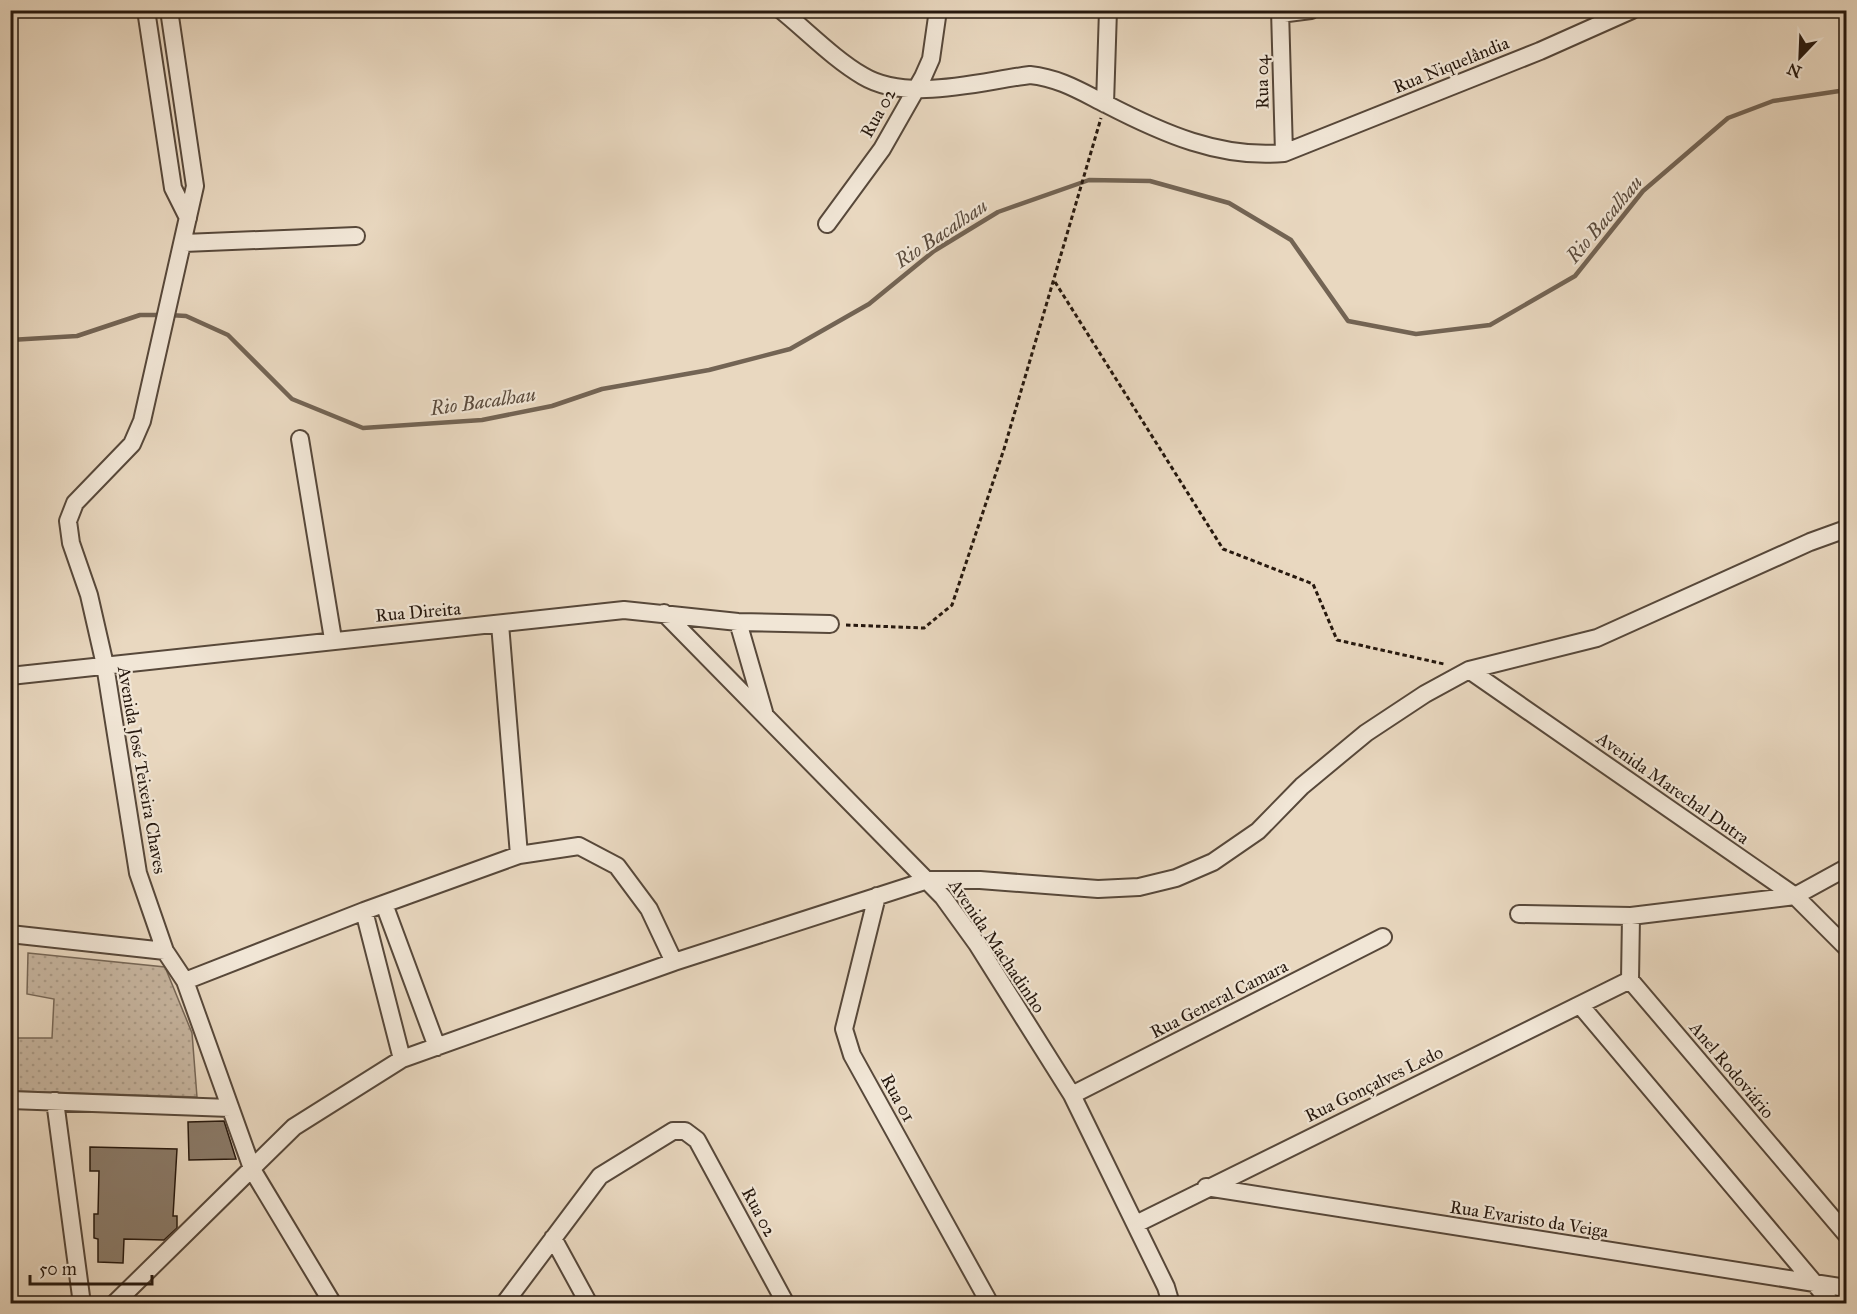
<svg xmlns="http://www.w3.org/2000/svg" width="1857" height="1314" font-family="'IM FELL Great Primer',serif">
<defs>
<pattern id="park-dots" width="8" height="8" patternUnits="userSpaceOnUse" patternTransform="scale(1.5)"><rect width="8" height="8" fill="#c8b7a2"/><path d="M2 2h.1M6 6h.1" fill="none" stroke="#ac9d8a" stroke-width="1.8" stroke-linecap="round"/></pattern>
</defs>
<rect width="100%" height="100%" fill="#e9d8c0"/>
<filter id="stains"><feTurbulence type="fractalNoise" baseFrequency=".00333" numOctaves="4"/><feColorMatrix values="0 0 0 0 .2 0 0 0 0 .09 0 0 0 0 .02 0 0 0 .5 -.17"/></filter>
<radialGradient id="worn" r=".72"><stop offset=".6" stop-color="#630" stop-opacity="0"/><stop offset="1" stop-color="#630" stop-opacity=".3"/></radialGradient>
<!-- park -->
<path fill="url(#park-dots)" stroke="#776858" stroke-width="1.5" d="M28,953L165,967L192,1033L197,1097L15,1091L16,1038H52L54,999L27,994Z"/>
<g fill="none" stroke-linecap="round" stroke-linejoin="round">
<!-- stream -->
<path stroke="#736454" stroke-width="4.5" d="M169,315L186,316L228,335L292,399L363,428L482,420L552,406L602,389L709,370L790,349L869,304L934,251L998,212L1089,180L1150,181L1229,203L1291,240L1348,321L1416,334L1490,325L1575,276L1643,191L1728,118L1773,101L1846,90
M10,340L77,336L140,315H161"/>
</g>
<!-- building -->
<path fill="#8b7c6b" stroke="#26180e" stroke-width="1.5" d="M224,1121L236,1159L189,1160L188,1122Z
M90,1147L177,1149L173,1216H177V1228L164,1240L124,1239L123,1263L98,1262V1239L94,1238V1214H98L99,1171H90Z"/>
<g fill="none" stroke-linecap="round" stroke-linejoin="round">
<defs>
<path id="minor" d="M146,10L173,188L188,218
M169,10L195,186L142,421L132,444L75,503L68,521L71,543L89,595L105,665L138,873L165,951L185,981L253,1171L333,1304
M781,10C808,32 834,59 863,76C908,103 981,81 1030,75C1059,78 1080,91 1106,104C1162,133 1220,159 1284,153L1540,51L1632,10
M1280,10L1284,153
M1280,14L1311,10
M1105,104L1108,10
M827,224L882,149L923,77L931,59L938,10
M184,243L356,236
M300,439L333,639
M664,613L943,897L977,944L1072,1095L1166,1287L1171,1304
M738,622L764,712
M500,624L519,855
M1469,670L1795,896L1846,947
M10,676L624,610L738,622L830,624
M877,896L844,1029L852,1055L990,1304
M384,904L437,1047
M364,911L402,1059
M1519,914L1631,916L1795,896L1846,868
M1631,916L1630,980L1846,1234
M10,934L165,951
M185,981L364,911L519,855L579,846L617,866L649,909L674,962
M1580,1005L1832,1304
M1072,1095L1383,937
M10,1100L230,1108
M55,1101L82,1304
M1206,1187L1846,1288
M1136,1224L1630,980
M553,1238L589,1304
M114,1304L294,1127L402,1059L674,962L928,880H980L1098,889L1139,887L1176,878L1213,862L1258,831L1302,786L1366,733L1425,694L1469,670L1597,638L1810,542L1846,529
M504,1304L600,1176L673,1131H685L697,1140L786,1304"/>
</defs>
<!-- minor casing -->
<use href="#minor" stroke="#57483a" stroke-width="20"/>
<!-- path -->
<path stroke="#26180e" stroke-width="3" stroke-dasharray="4.5 3" stroke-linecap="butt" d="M1055,282L1223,549L1313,584L1337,640L1444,664
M846,625L924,628L952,605L1004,449L1101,118"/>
<!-- minor -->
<use href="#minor" stroke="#f1e6d6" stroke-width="16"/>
</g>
<g text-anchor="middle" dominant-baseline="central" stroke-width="4.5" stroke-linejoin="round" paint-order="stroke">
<!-- street labels -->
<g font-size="18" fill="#26180e" stroke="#f1e6d6">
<text transform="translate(1451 65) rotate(-22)">Rua Niquelândia</text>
<text transform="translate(1262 82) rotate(-91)">Rua 04</text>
<text transform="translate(878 113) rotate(-61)">Rua 02</text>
<text transform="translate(418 612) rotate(-5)">Rua Direita</text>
<text transform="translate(142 770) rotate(80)">Avenida José Teixeira Chaves</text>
<text transform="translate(1673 788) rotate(35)">Avenida Marechal Dutra</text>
<text transform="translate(997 946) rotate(56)">Avenida Machadinho</text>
<text transform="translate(1219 999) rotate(-27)">Rua General Camara</text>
<text transform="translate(1732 1070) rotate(50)">Anel Rodoviário</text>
<text transform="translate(1374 1084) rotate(-26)">Rua Gonçalves Ledo</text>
<text transform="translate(898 1098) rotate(61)">Rua 01</text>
<text transform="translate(759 1212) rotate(62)">Rua 02</text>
<text transform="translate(1529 1219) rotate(9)">Rua Evaristo da Veiga</text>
</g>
<!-- water labels -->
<g font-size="20" font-style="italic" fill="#5a4b3d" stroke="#f1e6d6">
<text transform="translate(1604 219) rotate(-50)">Rio Bacalhau</text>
<text transform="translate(941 233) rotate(-34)">Rio Bacalhau</text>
<text transform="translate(483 401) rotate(-8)">Rio Bacalhau</text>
</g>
</g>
<!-- margin -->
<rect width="1857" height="1314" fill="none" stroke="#e9d8c0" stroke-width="36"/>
<rect x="12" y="12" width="1833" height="1290" fill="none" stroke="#26180e" stroke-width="3"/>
<rect x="18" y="18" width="1821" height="1278" fill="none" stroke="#26180e" stroke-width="1.5"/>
<!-- north arrow -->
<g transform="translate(1800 57) rotate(203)" stroke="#f1e6d6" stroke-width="4.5" paint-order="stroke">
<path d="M0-4.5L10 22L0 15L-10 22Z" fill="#26180e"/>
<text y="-9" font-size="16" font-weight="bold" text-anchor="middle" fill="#26180e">N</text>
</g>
<!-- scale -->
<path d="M30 1275v9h122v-9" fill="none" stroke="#26180e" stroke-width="3"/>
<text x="39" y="1275" font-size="18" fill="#26180e" stroke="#f1e6d6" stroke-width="4.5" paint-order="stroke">50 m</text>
<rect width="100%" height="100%" filter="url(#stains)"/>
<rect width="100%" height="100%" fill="url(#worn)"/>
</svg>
